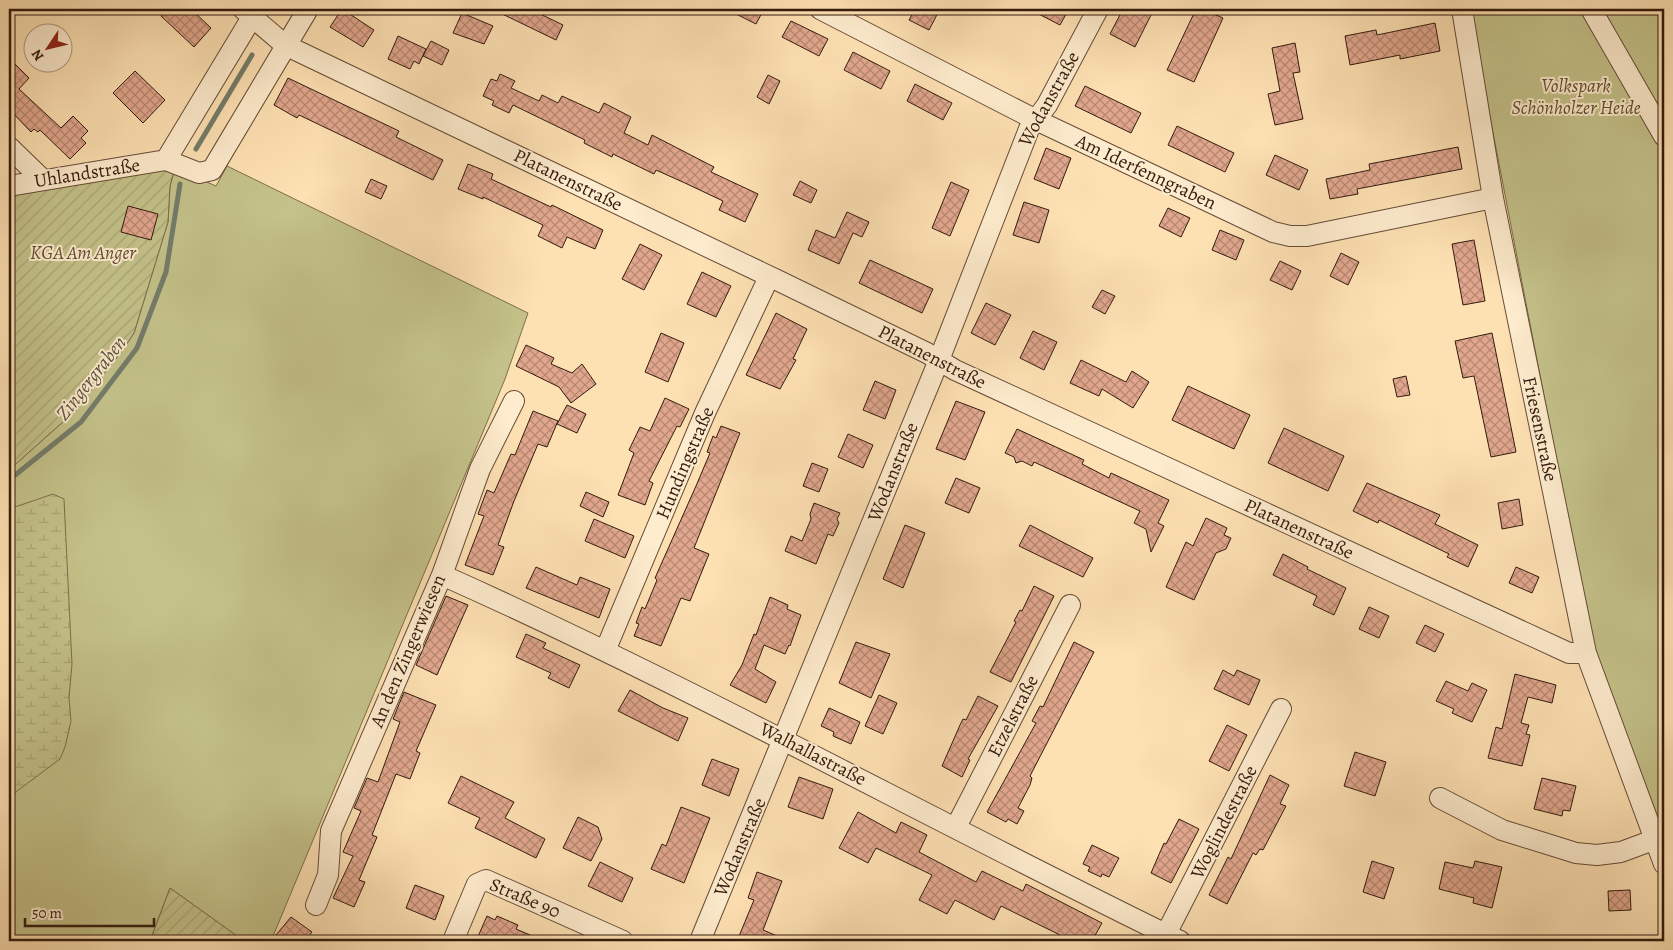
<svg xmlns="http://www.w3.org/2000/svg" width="1673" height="950" font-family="Alegreya,serif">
<defs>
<pattern id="wetland-marsh" width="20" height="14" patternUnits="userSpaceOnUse" patternTransform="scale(1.25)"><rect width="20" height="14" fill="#c4c28a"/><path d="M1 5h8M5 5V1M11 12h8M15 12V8" fill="none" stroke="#a9a676"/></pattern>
<pattern id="garden-furrows" width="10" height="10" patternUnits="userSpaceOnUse" patternTransform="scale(1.25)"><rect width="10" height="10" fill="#c4c28a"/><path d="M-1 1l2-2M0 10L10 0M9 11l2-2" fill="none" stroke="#a9a676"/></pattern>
<pattern id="building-cross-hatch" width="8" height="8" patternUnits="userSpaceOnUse" patternTransform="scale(1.25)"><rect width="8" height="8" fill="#e1a78e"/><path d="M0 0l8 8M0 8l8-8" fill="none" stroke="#b78772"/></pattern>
</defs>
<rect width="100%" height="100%" fill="#fee1b3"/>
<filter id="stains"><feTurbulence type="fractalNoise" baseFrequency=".004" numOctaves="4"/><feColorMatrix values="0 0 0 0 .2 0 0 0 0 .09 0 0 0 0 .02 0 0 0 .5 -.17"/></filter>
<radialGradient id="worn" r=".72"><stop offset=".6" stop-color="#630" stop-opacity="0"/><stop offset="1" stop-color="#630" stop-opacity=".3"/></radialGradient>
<!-- green -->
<path fill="#c4c28a" stroke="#7c6e4c" d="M1469,9H1664V840L1596,664Z
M227,166L528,313L505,379L271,941H244L170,888L150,941L142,939L140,941H9V470L74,412L122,351L134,333L168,222L170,186L175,168L216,186Z"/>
<!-- wetland -->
<path fill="url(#wetland-marsh)" stroke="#7c6e4c" d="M53,494L64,499L72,664L69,698L71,721L65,747L60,759L9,797V509Z"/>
<!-- garden -->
<path fill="url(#garden-furrows)" stroke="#7c6e4c" d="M175,168L170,186L168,222L134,333L122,351L74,412L9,470V191Z
M170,888L244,941H150Z"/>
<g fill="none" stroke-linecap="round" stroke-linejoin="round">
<!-- stream -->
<path stroke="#747d6b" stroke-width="5" d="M196,149L252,55
M9,480L81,422L137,348L166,272L180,184"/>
</g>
<!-- building -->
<path fill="url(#building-cross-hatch)" stroke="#331b0e" d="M167,9H191L211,28L194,47L161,16Z
M342,9L374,30L363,47L330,27Z
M492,9H530L563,25L556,40Z
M726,9H764L756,24Z
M915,9H940L929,30L909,20Z
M1029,9H1069L1060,25Z
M1123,9H1154L1135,47L1110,34Z
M1196,9H1203L1223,18L1194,82L1167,70Z
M462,13L493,26L484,44L453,33Z
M791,21L828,39L819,56L782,37Z
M1435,23L1440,51L1400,59V55L1350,65L1345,36L1376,30L1377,35Z
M398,36L426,49L419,64L414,61L410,69L388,59Z
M431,41L449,50L442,65L423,56Z
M1295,43L1300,72L1293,73L1303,119L1275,125L1268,94L1280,91L1272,48Z
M853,52L890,71L881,89L844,70Z
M9,58L29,78L19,89L61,128L73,116L88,131L81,138L86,143L70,159L40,130L38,132L34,129L31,132L9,109Z
M135,71L165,100L143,123L113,93Z
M500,74L515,81L511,88L539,101L542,95L558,103L562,96L599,113L604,103L631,117L624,133L648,145L652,135L714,167L711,172L758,194L745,222L719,210L723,201L685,183L656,170L654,174L613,154L612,157L584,143L585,140L513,105L509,113L492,105L494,101L483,96L491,79L497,81Z
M768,75L780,81L769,104L757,97Z
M288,78L399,131L396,137L443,160L433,180L343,136L299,115L297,118L274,105Z
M915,84L952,103L943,120L907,101Z
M1085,86L1141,113L1131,133L1075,106Z
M1177,126L1234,153L1225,172L1168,145Z
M1458,147L1462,169L1357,189L1358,194L1330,199L1326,179L1370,170L1369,164Z
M1046,148L1071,158L1059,189L1034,179Z
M1275,155L1308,170L1299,190L1266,175Z
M468,164L493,174L491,179L551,207L552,205L603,230L595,249L567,237L562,248L538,236L543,225L483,197V199L458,189Z
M371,179L387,186L381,199L365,192Z
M800,181L817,190L811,203L793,195Z
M951,182L969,190L950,236L932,228Z
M1024,202L1049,210L1039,243L1013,235Z
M128,206L158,214L151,240L121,232Z
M1168,208L1190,218L1181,237L1159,226Z
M847,212L869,222L862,237L853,233L839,264L808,250L816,230L835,238Z
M1220,230L1244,240L1236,260L1212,250Z
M1474,240L1485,301L1463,305L1452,244Z
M640,244L662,255L644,290L622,279Z
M1341,253L1359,262L1348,285L1330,276Z
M870,260L933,289L922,313L859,283Z
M1280,261L1301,271L1292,290L1270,280Z
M702,272L731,286L716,317L687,304Z
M1102,290L1115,296L1105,314L1092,307Z
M986,303L1011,315L995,345L971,333Z
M776,313L807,329L793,359L796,360L780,389L746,375Z
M1033,331L1057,342L1044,370L1020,358Z
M661,333L684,343L668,382L645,372Z
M1492,333L1516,452L1491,457L1474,376L1463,378L1455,341Z
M526,345L554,358L551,364L572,373L582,364L596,384L571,403L559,387L516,366Z
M1081,360L1126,382L1132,371L1149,382L1133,408L1102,389L1099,396L1070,383Z
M1406,376L1410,395L1397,397L1393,379Z
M875,381L896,390L885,419L863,410Z
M1188,386L1250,415L1234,449L1172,420Z
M665,398L689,409L680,427L677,426L649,481L653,483L645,505L618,495L634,453L629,450L640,427L650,431Z
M956,401L985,412L965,460L936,449Z
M567,405L586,414L577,433L557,424Z
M533,411L558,421L547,447L538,444L514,501L498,545L504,547L493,575L465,565L484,516L478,514L487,490L494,493L511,454L515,455Z
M721,426L740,433L694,548L709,554L690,601L681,598L661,646L634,636L639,624L636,623L642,607L645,609L657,580L655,578L696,486L710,453L707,452L713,436L716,438Z
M1284,428L1344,456L1328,491L1268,463Z
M1017,429L1084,460L1082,464L1109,478L1111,473L1169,500L1158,523L1164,526L1151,552L1146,529L1134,523L1140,511L1034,462L1032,466L1022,461L1016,463L1014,457L1005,453Z
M848,434L873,445L863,468L838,457Z
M812,463L828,469L819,492L803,486Z
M956,478L980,488L969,513L945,503Z
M1367,483L1440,515L1435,524L1478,545L1468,567L1447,557L1449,554L1379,520L1378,523L1353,511Z
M586,492L609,502L603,517L580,506Z
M1519,499L1523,525L1502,529L1498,503Z
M814,503L840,513L837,519L839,523L833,536L828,534L816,564L785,551L791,536L802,541L811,519L810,514Z
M1206,518L1227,528L1224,535L1231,538L1226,549L1216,553L1194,600L1166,587L1186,542L1193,546Z
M594,519L634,536L625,558L585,541Z
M905,525L925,533L903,588L883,579Z
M1030,525L1093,558L1083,577L1019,546Z
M1283,554L1308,567L1307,569L1346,588L1334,615L1313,605L1317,596L1273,575Z
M536,567L577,585L580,577L610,589L599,618L526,588Z
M1516,567L1539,577L1532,593L1509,583Z
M1034,586L1054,596L1011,682L990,672L1016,622L1014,621L1020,610L1022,611Z
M446,596L468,605L437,675L416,665Z
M770,597L788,605L787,609L801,615L790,646L789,645L785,654L764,645L755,669L776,682L766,703L730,685L742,665L754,634L756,635Z
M1369,607L1389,616L1379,638L1359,629Z
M1425,625L1444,634L1435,652L1416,643Z
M526,634L546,643L543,648L580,665L569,688L548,678L551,673L516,657Z
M856,642L890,654L871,698L839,683Z
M1074,642L1094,652L1030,776L1032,778L1030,785L1018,808L1024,811L1017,824L1008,819L1006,822L987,812L1036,723L1032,721L1040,706L1043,707Z
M1223,670L1234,676L1237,670L1260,680L1249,705L1214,689Z
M1515,674L1556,685L1552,703L1528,697L1521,723L1529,725L1526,734L1530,735L1522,766L1488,758L1496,727L1502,729Z
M1446,681L1468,691L1472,683L1487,690L1472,722L1452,713L1454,709L1436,701Z
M630,690L663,708L688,718L678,741L618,711Z
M404,692L436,705L416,751L420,753L410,779L396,774L372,835L377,837L359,880L365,882L354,907L333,898L353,856L343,852L361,811L354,808L367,778L378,782L400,722L393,719Z
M879,695L897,703L883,734L865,726Z
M978,696L998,706L968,759L970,760L962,777L942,766L960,725L963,719L966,720Z
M829,708L860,722L851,744L833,736L834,732L821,726Z
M1227,725L1247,735L1229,771L1209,761Z
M1355,752L1386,762L1375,796L1344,786Z
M712,759L739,769L729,796L702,785Z
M1270,775L1289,785L1280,804L1286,806L1263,850L1260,849L1256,855L1253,853L1227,904L1209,895L1228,857L1231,859Z
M461,776L514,802L505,818L545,839L536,858L475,828L480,818L448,803Z
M799,777L833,789L823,819L788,807Z
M1542,778L1576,786L1570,811L1563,810L1562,816L1534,809Z
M681,807L710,818L684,883L651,869L662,844L666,846Z
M858,812L896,833L901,822L927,835L919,852L976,882L982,871L1023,891L1026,884L1102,923L1092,941H1056L1060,935L1001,906L994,920L955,900L947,914L919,900L932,875L876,848L868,863L839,848Z
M578,817L598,827L602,839L591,861L563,848Z
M1179,819L1199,829L1171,883L1151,873L1164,843L1166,844Z
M1092,845L1119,858L1109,877L1102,874L1101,877L1088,871L1090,867L1083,864Z
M1372,861L1394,868L1384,899L1363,892Z
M1475,861L1502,867L1492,908L1473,903L1474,898L1439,889L1445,862L1473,868Z
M600,862L633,878L622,902L588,886Z
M757,872L782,881L763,930L789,941H737L754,900L748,898Z
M415,885L444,896L435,920L406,908Z
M1630,890L1631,910L1609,911L1608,891Z
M487,916L495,920L497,916L518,925L516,929L544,941H476Z
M291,917L312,932L305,941H284L276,935Z"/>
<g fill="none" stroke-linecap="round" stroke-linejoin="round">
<defs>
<path id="minor" d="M243,9L285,45L777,280L927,353L955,370L1569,653H1586
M820,9L1036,120L1273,232L1290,236H1307L1493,198
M1462,9L1493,198L1586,653L1664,864
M1591,9L1664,136
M9,147L43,180
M166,160L257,9
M9,186L166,160L199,173L212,170L308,9
M442,575C693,687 933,821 1180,941
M605,651L705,413L769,277
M1440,798L1502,830L1576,853L1597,855L1621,852L1656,839
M956,827L1070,605
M316,905L328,875L331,831L442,575L480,469L514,401
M1166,934L1281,709
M453,941L477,884L486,880L623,941
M700,941L939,360L1029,129L1047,105L1098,9"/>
</defs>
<!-- minor casing -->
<use href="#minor" stroke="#664c37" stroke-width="22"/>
<!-- minor -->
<use href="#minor" stroke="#feecce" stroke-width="20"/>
</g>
<g text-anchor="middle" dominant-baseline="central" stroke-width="4" stroke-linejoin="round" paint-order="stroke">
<!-- park labels -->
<g font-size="19" font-style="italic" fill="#5e4d33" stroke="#feecce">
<text x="1576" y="86">Volkspark<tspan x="1576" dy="22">Schönholzer Heide</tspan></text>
<text x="83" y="253">KGA Am Anger</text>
</g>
<!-- street labels -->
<g font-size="19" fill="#331b0e" stroke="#feecce">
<text transform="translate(1049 99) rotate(-61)">Wodanstraße</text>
<text transform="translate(1146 172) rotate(25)">Am Iderfenngraben</text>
<text transform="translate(87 173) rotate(-9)">Uhlandstraße</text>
<text transform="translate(568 180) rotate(26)">Platanenstraße</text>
<text transform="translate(932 357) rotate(27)">Platanenstraße</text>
<text transform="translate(1540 429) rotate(78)">Friesenstraße</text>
<text transform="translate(685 463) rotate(-67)">Hundingstraße</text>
<text transform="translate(893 472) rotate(-68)">Wodanstraße</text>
<text transform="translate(1299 529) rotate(25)">Platanenstraße</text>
<text transform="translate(408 651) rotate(-67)">An den Zingerwiesen</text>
<text transform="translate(1013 716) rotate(-63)">Etzelstraße</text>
<text transform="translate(813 754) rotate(27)">Walhallastraße</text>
<text transform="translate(1224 822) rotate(-63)">Woglindestraße</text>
<text transform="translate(740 847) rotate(-67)">Wodanstraße</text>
<text transform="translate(525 898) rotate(23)">Straße 90</text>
</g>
<!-- water labels -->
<g font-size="20" font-style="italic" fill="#595444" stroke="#feecce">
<text transform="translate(91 378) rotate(-52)">Zingergraben</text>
</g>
</g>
<!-- margin -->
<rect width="1673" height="950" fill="none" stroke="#fee1b3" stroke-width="30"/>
<rect x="10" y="10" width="1653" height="930" fill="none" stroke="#331b0e" stroke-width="2.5"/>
<rect x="15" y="15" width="1643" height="920" fill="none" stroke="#331b0e"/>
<!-- north arrow -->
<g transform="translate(48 48) rotate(235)"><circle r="24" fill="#feecce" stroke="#ad9881"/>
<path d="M0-4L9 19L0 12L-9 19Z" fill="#8f2418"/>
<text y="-8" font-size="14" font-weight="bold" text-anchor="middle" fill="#331b0e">N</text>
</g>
<!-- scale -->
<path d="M25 918v8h129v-8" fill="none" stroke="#331b0e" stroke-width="2.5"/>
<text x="32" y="918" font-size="15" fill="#331b0e" stroke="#feecce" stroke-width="4" paint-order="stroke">50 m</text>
<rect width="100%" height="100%" filter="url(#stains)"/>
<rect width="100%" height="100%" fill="url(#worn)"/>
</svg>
